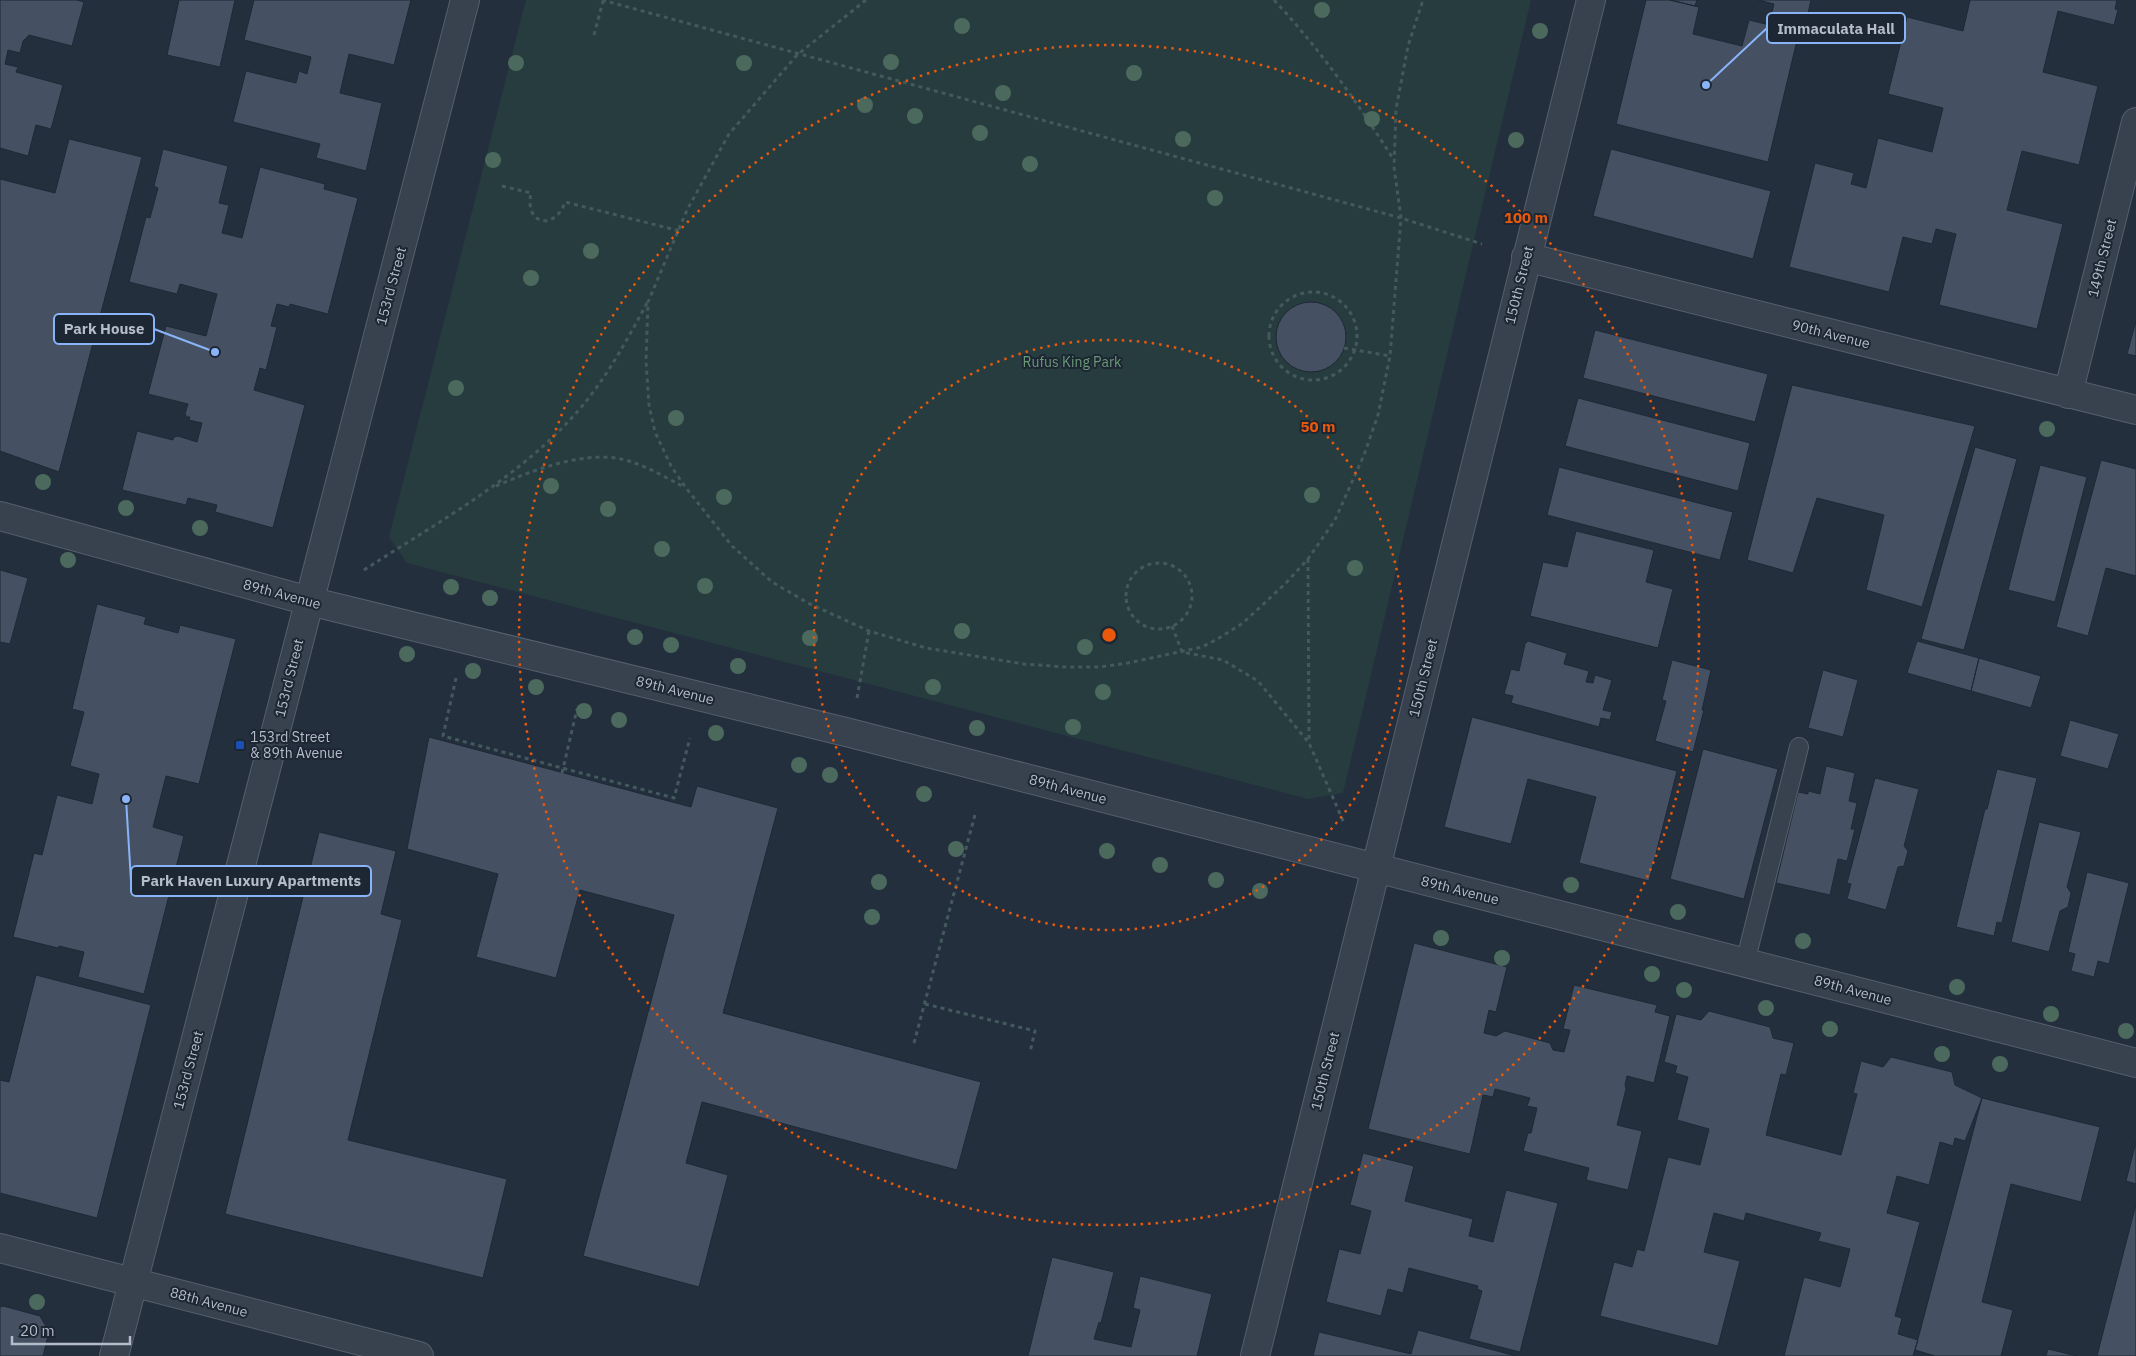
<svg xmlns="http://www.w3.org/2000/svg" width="2136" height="1356" font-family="'IBM Plex Sans',sans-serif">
<rect width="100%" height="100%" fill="#242f3e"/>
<!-- green -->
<path fill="#263c3f" d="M526,0H1531L1343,793L1308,799L407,563L389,537Z"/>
<!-- building -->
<path fill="#455162" stroke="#1f2835" d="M0,0H77L84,2L72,46L29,35L23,41L20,53L8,50L5,64L18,67L16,72L63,85L51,129L36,125L28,156L0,148Z
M179,0H235L220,67L167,55Z
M254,0H411L394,65L349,54L340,93L382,103L366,171L316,158L320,144L233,122L246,71L296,83L299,71L307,74L311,57L244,40Z
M1646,0H1670L1699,7L1693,34L1742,46L1749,20L1799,32L1768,162L1616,124Z
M1670,0H1697L1695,6Z
M1758,0H1811L1804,31L1800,30L1799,32L1769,25L1774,4Z
M1970,0H2117L2115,9L2118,10L2114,25L2058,11L2043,72L2098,86L2079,165L2022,151L2007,210L2063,224L2037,329L1939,305L1956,234L1936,229L1932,244L1903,237L1889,292L1789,267L1815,163L1854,173L1851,184L1866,188L1878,138L1932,152L1943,108L1888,94L1907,17L1963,31Z
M69,139L142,157L59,472L0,451V179L55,193Z
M163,149L228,166L219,203L229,205L222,233L242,238L260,167L325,184L324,189L358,198L328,314L290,304L289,307L277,304L271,326L277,327L266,370L260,368L254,390L305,405L273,528L215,512L217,505L188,498L186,505L122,490L137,431L173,440L174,437L178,436L197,442L202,423L189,420L190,417H187L185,414L188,404L148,394L166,326L206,336L217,294L180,284L177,294L129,282L146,217L150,218L158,188L154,186Z
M1611,149L1771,191L1753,259L1593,216Z
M1276 337a35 35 0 1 1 70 0a35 35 0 1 1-70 0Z
M2136,321V356L2127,354Z
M1595,330L1768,374L1755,422L1583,378Z
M1792,385L1975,426L1922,607L1866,590L1884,515L1817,498L1793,573L1747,560Z
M1578,398L1750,443L1738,491L1565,446Z
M1975,447L2017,459L1964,650L1921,639Z
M2101,460L2136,469V576L2106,568L2088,636L2056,627Z
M2040,465L2087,477L2055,602L2008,590Z
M1559,467L1733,512L1720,560L1547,515Z
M1576,531L1654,550L1646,582L1673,589L1658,648L1530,616L1543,562L1567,567Z
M0,570L28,578L10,644L0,642Z
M97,604L146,617L144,624L178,633L180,625L236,639L199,784L166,776L153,827L184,836L144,994L78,977L84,952L59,946L58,948L13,937L34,853L42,855L57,795L92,804L99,774L70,766L84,712L72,709Z
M1528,641L1567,653L1564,664L1589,671L1586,682L1593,683L1595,675L1612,680L1603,710L1612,712L1610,720L1601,718L1599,727L1511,703L1513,696L1504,694L1511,669L1519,671L1525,644Z
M1917,641L1979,658L1971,691L1907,673Z
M1979,658L2041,676L2031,708L1971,691Z
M1672,660L1711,670L1702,710H1704L1693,752L1655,741L1666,701L1662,700Z
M1823,670L1858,680L1843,737L1808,728Z
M1472,717L1677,771L1649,881L1579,863L1596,797L1528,779L1511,844L1444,827Z
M2070,720L2119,734L2108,769L2060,756Z
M429,737L691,807L697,786L778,808L723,1013L981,1082L957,1170L702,1102L686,1163L728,1175L699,1287L583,1256L674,915L580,890L556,978L476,957L498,874L407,849Z
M1703,749L1778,769L1744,899L1670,879Z
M1826,766L1855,773L1849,801L1857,803L1851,829H1855L1847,861L1838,859L1830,895L1776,883L1798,792L1808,794V791L1820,794Z
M1997,769L2037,778L2002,923L1997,922L1994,936L1956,927L1985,809H1987Z
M1875,778L1919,789L1904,846L1908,851L1904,866L1898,867L1886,910L1847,899L1851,884L1847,883Z
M2039,822L2081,832L2067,887L2071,893L2068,907L2060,911L2049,952L2011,942Z
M319,832L396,851L381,914L402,920L348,1140L507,1179L483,1278L225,1214Z
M2087,872L2129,883L2109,964L2098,961L2094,977L2071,971L2075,954L2068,952Z
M1414,943L1507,967L1496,1012L1489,1010L1484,1033L1496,1036L1505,1031L1550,1043L1553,1050L1564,1052L1570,1030L1563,1029L1574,985L1657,1005L1655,1012L1670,1016L1654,1083L1627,1076L1625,1085L1626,1089L1617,1125L1642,1131L1628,1190L1586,1180L1589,1168L1523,1151L1528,1133H1531L1537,1108L1527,1106L1530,1098L1495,1089L1493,1097L1483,1095L1470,1154L1368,1129Z
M36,975L151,1005L97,1218L0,1193V1080L9,1082Z
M1709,1011L1770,1027L1773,1038L1794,1043L1786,1075L1781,1074L1766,1135L1841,1155L1857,1094L1853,1093L1861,1061L1883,1067L1891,1057L1952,1072L1955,1085L1982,1098L1965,1141L1955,1138L1953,1146L1940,1142L1929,1185L1897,1176L1887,1213L1920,1222L1895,1316L1902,1318L1898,1334L1918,1340L1913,1356H1784L1804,1277L1840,1287L1850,1249L1818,1241L1821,1233L1746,1213L1744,1221L1714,1213L1704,1252L1740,1261L1718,1346L1600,1316L1614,1262L1632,1267L1637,1249L1644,1251L1668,1157L1700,1165L1709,1129L1677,1120L1688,1077L1675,1073L1677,1066L1664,1062L1676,1014L1701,1020Z
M1982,1098L2100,1127L2081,1202L2011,1184L1982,1302L2013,1310L2001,1356H1935L1915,1350Z
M2136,1142V1184L2126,1181Z
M1363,1153L1414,1166L1405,1201L1473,1219L1469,1236L1493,1242L1506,1190L1558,1203L1520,1352L1469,1339L1482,1291L1477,1289L1478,1286L1409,1268L1403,1293L1388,1289L1381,1316L1326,1302L1339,1249L1360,1254L1371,1211L1350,1205Z
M2136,1204V1356H2097Z
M1052,1257L1114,1272L1101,1323L1099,1322L1094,1339L1131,1347L1140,1310L1133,1308L1140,1276L1212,1294L1197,1356H1028Z
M3,1306L40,1316L49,1332L43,1356H0V1307Z
M1418,1330L1516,1356H1313L1319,1332L1411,1354Z
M2048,1349L2077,1356H2046Z"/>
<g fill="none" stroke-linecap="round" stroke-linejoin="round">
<defs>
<path id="service" d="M1745,963L1799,747"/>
<path id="minor" d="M1526,257L2136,410
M2068,394L2136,122
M0,516L309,601L850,733L2136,1063
M0,1248L419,1356
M114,1356L465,0
M1255,1356L1591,0"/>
</defs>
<!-- service casing -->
<use href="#service" stroke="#565f6c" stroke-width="20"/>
<!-- minor casing -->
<use href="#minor" stroke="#565f6c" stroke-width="30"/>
<!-- path -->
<path stroke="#44595c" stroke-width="3" stroke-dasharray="4 4" stroke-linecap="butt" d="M602,0L1401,218L1482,244
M866,0L797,55L729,134L687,210L648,302L646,361L649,405L655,432L671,466L686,488L732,546L772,582L808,603L869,631L926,648L1024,664L1066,667H1100L1128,663L1202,647L1219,638L1243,623L1285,584L1308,559L1335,520L1364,455L1378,415L1390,356L1401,218L1394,167L1396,109L1408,46L1423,0
M1274,0C1319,48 1357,102 1392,157
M594,35L603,1
M502,186L531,193C524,225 555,231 565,202L680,231
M1269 336a44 44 0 1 1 88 0a44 44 0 1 1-88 0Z
M1344,348L1390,356
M496,486C531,471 577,453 616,458C640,462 663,476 684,487
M1308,559L1309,743
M1126 596a33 33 0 1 1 66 0a33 33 0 1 1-66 0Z
M364,570C438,522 519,478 578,411C606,379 627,340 647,303
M1172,626L1182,652L1223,660L1258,681L1309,743L1344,823
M456,678L443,736L674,798L690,738
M857,698L869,631
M562,773L577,709
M925,1004L1035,1031L1030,1052
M914,1043L976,811"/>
<!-- service -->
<use href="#service" stroke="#38414e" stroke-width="18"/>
<!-- minor -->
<use href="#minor" stroke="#38414e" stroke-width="28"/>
</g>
<!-- trees -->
<g fill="#4b6a5d">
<circle cx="1322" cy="10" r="8"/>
<circle cx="962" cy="26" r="8"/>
<circle cx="1540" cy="31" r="8"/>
<circle cx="891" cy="62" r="8"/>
<circle cx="516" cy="63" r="8"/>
<circle cx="744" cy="63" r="8"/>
<circle cx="1134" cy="73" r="8"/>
<circle cx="1003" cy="93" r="8"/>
<circle cx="865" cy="105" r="8"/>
<circle cx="915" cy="116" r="8"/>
<circle cx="1372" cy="119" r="8"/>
<circle cx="980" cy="133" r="8"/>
<circle cx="1183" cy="139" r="8"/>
<circle cx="1516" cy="140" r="8"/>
<circle cx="493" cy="160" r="8"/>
<circle cx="1030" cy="164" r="8"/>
<circle cx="1215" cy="198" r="8"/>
<circle cx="591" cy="251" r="8"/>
<circle cx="531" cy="278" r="8"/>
<circle cx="456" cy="388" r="8"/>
<circle cx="676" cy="418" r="8"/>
<circle cx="2047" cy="429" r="8"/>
<circle cx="43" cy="482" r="8"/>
<circle cx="551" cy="486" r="8"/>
<circle cx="1312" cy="495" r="8"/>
<circle cx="724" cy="497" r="8"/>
<circle cx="126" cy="508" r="8"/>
<circle cx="608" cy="509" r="8"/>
<circle cx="200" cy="528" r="8"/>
<circle cx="662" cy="549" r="8"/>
<circle cx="68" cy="560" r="8"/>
<circle cx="1355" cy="568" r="8"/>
<circle cx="705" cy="586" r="8"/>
<circle cx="451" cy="587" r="8"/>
<circle cx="490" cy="598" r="8"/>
<circle cx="962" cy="631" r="8"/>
<circle cx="635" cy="637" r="8"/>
<circle cx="810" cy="638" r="8"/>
<circle cx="671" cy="645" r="8"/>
<circle cx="1085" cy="647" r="8"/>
<circle cx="407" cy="654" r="8"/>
<circle cx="738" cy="666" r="8"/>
<circle cx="473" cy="671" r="8"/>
<circle cx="536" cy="687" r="8"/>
<circle cx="933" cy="687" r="8"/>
<circle cx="1103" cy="692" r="8"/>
<circle cx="584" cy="711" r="8"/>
<circle cx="619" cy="720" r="8"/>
<circle cx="1073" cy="727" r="8"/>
<circle cx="977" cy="728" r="8"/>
<circle cx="716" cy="733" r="8"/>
<circle cx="799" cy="765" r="8"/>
<circle cx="830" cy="775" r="8"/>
<circle cx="924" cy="794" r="8"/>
<circle cx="956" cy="849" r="8"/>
<circle cx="1107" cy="851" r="8"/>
<circle cx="1160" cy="865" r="8"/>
<circle cx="1216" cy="880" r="8"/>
<circle cx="879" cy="882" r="8"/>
<circle cx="1571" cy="885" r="8"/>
<circle cx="1260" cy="891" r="8"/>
<circle cx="1678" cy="912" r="8"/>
<circle cx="872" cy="917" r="8"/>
<circle cx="1441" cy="938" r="8"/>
<circle cx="1803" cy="941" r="8"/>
<circle cx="1502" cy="958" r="8"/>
<circle cx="1652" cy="974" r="8"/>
<circle cx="1957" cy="987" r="8"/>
<circle cx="1684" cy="990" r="8"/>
<circle cx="1766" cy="1008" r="8"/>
<circle cx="2051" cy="1014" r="8"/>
<circle cx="1830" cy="1029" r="8"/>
<circle cx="2126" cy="1031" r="8"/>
<circle cx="1942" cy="1054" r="8"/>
<circle cx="2000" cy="1064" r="8"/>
<circle cx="37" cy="1302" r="8"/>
</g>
<!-- distance rings -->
<g fill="none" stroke="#e8590c" stroke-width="2.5" stroke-dasharray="2.5 5">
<circle cx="1109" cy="635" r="295"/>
<circle cx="1109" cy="635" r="590"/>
</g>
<!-- markers -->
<rect fill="#1a4fb4" stroke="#1d2633" stroke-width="2" x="235" y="740" width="10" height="10" rx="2.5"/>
<g text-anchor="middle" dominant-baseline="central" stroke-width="4" stroke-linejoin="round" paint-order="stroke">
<!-- street labels -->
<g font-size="14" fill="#b4bcc9" stroke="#1d2633">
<text transform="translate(2102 258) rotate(-76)">149th Street</text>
<text transform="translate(1519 285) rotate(-76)">150th Street</text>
<text transform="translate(391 286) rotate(-75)">153rd Street</text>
<text transform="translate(1831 334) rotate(14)">90th Avenue</text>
<text transform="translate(282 594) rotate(15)">89th Avenue</text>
<text transform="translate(289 678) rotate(-76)">153rd Street</text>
<text transform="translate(1423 678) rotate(-76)">150th Street</text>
<text transform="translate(675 690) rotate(14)">89th Avenue</text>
<text transform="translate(1068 789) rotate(15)">89th Avenue</text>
<text transform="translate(1460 890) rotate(14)">89th Avenue</text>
<text transform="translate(1853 990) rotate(15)">89th Avenue</text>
<text transform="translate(188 1070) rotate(-75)">153rd Street</text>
<text transform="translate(1325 1071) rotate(-76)">150th Street</text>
<text transform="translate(209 1302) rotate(15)">88th Avenue</text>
</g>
<!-- park labels -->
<g font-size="14" fill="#6b9a76" stroke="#1d2633">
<text x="1072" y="362">Rufus King Park</text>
</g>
<!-- poi labels -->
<g font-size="14" fill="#b4bcc9" stroke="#1d2633" text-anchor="start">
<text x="250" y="737">153rd Street<tspan x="250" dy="16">&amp; 89th Avenue</tspan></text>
</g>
</g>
<circle cx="1109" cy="635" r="8" fill="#e8590c" stroke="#1d2633" stroke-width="2.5"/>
<g font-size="15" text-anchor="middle" font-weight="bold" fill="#e8590c" stroke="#1d2633" stroke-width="4" stroke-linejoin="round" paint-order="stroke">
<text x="1526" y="223">100 m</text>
<text x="1318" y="432">50 m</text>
</g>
<!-- callouts -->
<path fill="none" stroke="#8ab4f8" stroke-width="2" d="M1706 85L1767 28M215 352L154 329M126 799L131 881"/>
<g fill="#8ab4f8" stroke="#1d2633" stroke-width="2">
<circle cx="1706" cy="85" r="5"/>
<circle cx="215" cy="352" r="5"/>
<circle cx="126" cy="799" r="5"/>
</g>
<g fill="#1d2633" stroke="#8ab4f8" stroke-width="2">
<rect x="1767" y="13" width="138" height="30" rx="5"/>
<rect x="54" y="314" width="100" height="30" rx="5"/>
<rect x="131" y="866" width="240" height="30" rx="5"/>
</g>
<g font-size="15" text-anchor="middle" font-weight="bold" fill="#b4bcc9">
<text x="1836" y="34">Immaculata Hall</text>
<text x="104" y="334">Park House</text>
<text x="251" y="886">Park Haven Luxury Apartments</text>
</g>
<!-- scale -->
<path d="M12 1336v8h118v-8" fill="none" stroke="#b4bcc9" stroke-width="2.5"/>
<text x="20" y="1336" font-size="15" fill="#b4bcc9" stroke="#1d2633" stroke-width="4" paint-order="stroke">20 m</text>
</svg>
